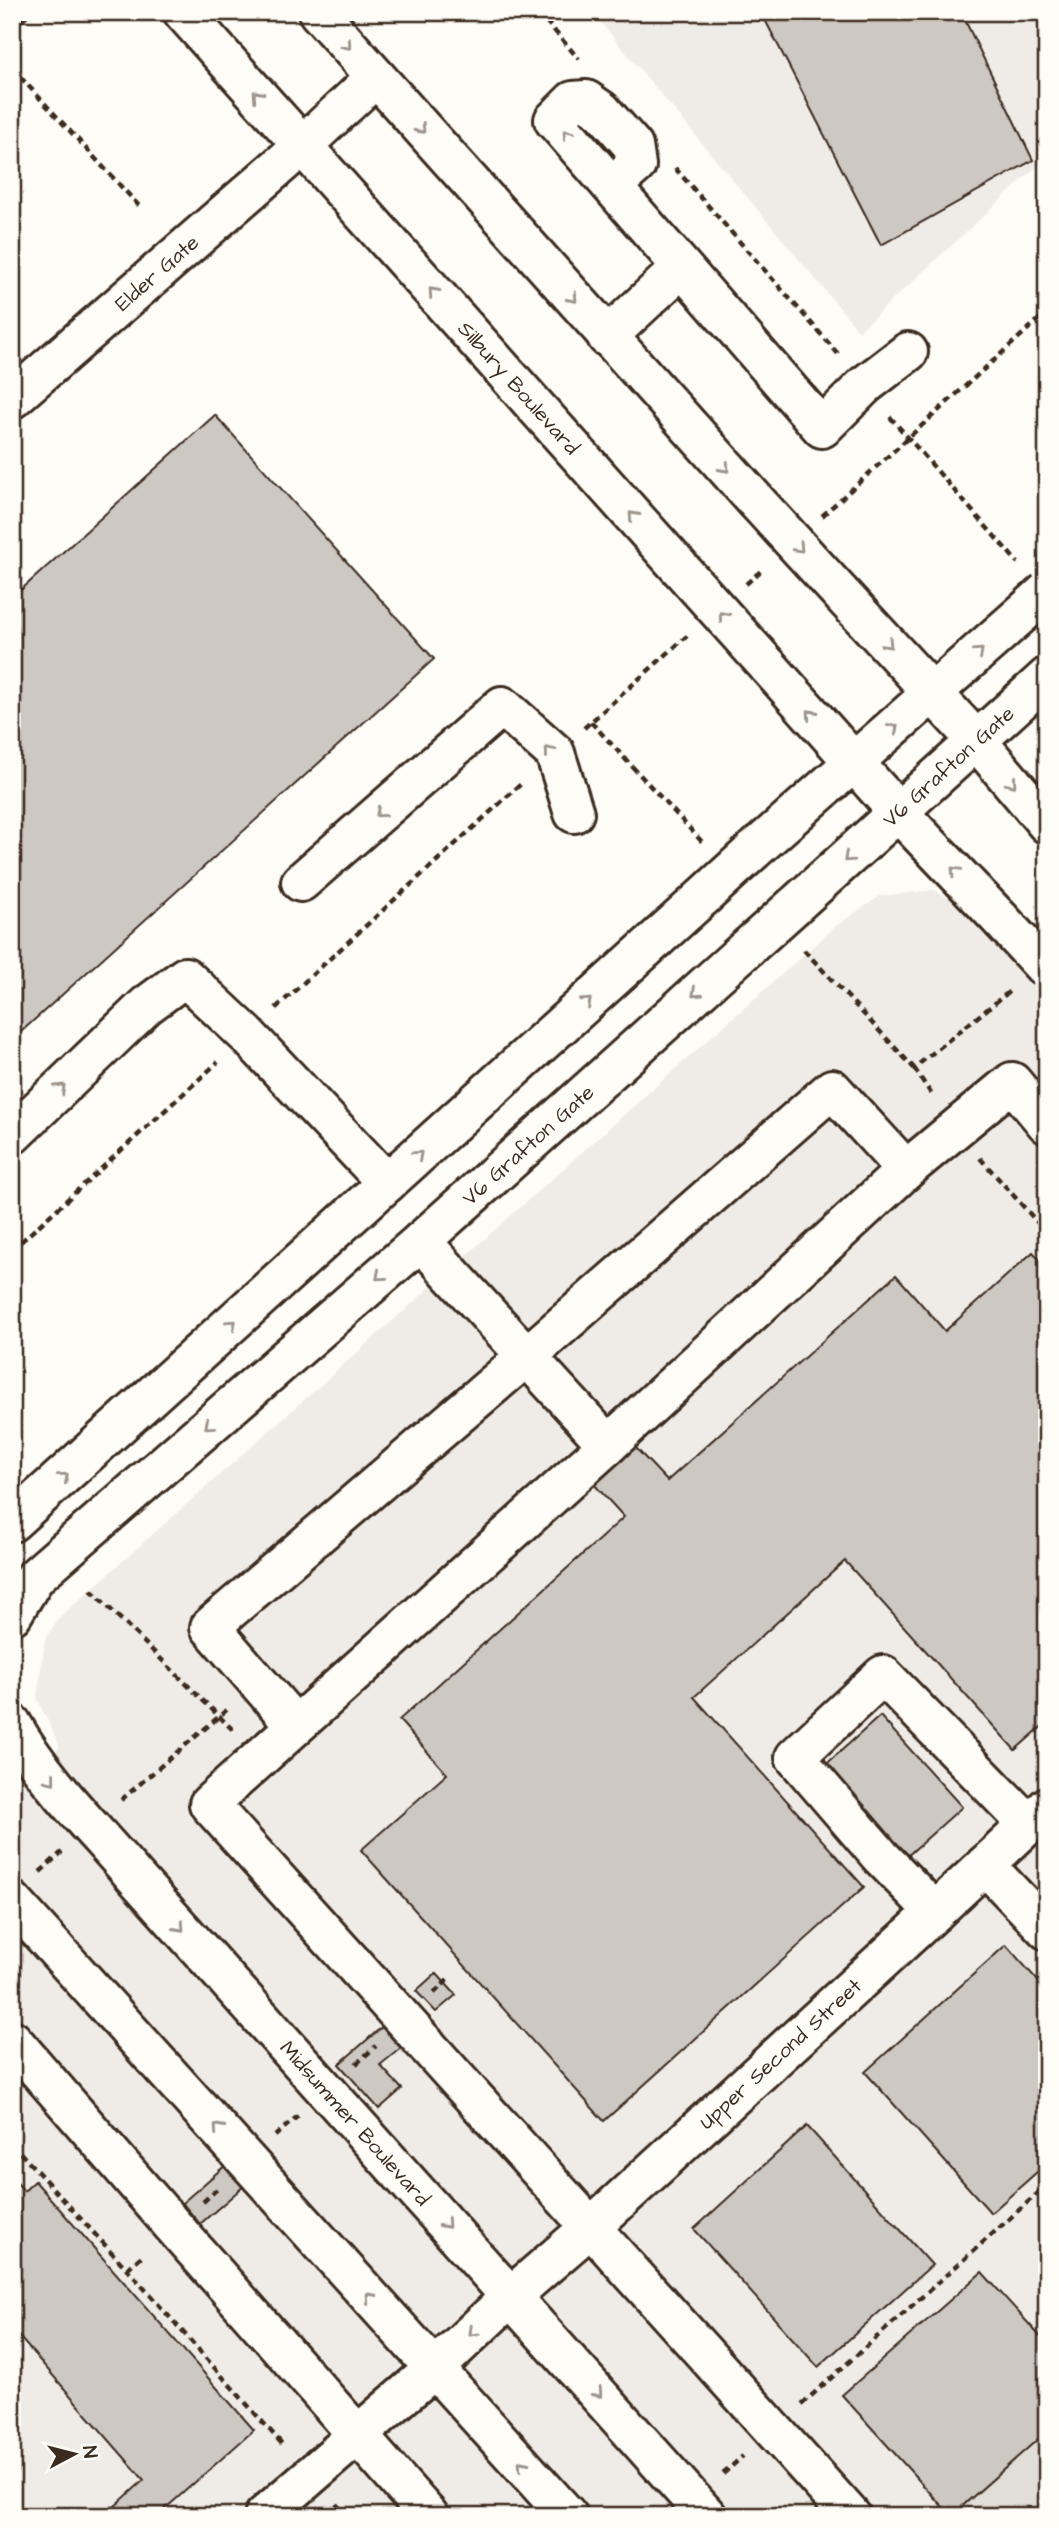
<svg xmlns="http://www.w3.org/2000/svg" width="1059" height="2528" font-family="'Architects Daughter',sans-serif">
<rect width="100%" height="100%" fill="#fdfcf7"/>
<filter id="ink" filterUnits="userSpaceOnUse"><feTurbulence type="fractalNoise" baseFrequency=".0143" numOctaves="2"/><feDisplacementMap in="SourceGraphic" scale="14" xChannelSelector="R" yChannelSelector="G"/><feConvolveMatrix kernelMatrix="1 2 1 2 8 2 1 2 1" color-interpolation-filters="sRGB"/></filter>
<g filter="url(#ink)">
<!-- built -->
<path fill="#efece7" d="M592,12H1047V157L859,331Z
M934,890L971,910L1047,994V2516H12V1790L60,1747L37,1698L45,1640L53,1627L60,1617L133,1552L836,926L880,896Z"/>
<!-- green -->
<path fill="#e1ded7" stroke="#8e847a" stroke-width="2" d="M1047,2431V2516H951Z"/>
<!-- building -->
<path fill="#cdc8c2" stroke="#3b2a1e" stroke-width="2" d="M761,12H961L1033,160L881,245Z
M215,415L434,659L12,1040V598Z
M1033,1252L1047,1268V1722L1015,1750L845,1561L694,1697L864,1887L604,2121L361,1850L447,1774L399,1720L624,1517L592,1482L633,1445L667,1481L896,1275L945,1331Z
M880,1716L962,1807L905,1858L823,1767Z
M1006,1945L1047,1991V2163L991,2213L865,2072Z
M436,1973L456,1995L436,2012L416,1991Z
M382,2027L401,2048L380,2065L402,2089L379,2109L339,2064Z
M807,2126L932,2265L818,2367L694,2229Z
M227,2164L245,2185L200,2224L182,2203Z
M12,2177L24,2191L35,2181L254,2430L157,2516H104L144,2480L15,2332L12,2334Z
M982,2272L1047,2344V2431L951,2516L842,2395Z"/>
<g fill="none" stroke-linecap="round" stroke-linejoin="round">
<defs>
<g id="minor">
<path id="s1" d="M183,12L679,567"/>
<path d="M318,12L755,500"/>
<path d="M612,186L636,165L633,146L602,111L586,100L573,101L554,120L822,428L865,385L908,352"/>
<path d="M607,337L681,268"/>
<path id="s2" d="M12,399L302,146L375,78"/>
<path d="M843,596L977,741L1047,824"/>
<path d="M767,665L899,813L1001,920"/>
<path d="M753,851L1025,611"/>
<path d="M301,882L502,706L555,753L574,813"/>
<path id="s3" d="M794,906L1047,677"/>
<path d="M12,1135L147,1005L185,977L247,1035L387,1183"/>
<path d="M421,1241L608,1445"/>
<path d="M12,1522L703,897"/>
<path id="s4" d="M12,1615L35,1577L421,1241L747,948"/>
<path id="s5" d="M12,1724C44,1781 92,1827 134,1876L707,2516"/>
<path d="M295,1725L210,1627L527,1356L832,1089L906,1170"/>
<path d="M985,1865L1047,1930"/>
<path d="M12,1901L568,2516"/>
<path d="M935,1912L881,1857L795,1757L883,1675L1028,1824"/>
<path d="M12,2040L175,2228L429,2516"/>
<path id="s6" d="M264,2516L435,2368L511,2296L592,2226L935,1912L1047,1807"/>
<path d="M851,2516L209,1804L608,1445L906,1170L1012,1082L1047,1124"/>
</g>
</defs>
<!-- minor casing -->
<use href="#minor" stroke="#3b2a1e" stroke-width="44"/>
<!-- path -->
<path stroke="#3b2a1e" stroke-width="4.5" stroke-dasharray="7 5" stroke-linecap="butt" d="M538,12L579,59
M12,28L31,12
M12,68L140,207
M675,168L840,356
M890,417L1018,563
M822,516L1047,312
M746,584L763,569
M591,722L704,844
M584,728L687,636
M804,950L914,1068L1011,990
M276,1008L522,783
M914,1068L932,1095
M980,1158L1047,1233
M12,1250L218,1062
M91,1590L233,1730
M121,1800L229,1708
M40,1872L62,1852
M434,1993L451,1977
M356,2064L376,2046
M275,2136L298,2116
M12,2144L127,2269L283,2445
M203,2202L217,2189
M127,2269L144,2254
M802,2404L1047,2185
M723,2474L743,2456
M336,2504L347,2516"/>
<!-- minor -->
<use href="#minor" stroke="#fdfcf7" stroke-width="38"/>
<defs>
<path id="minor-bridge" d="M755,500L843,596
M679,567L767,665
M1025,611L1047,591
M703,897L753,851
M1001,920L1047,970
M747,948L794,906"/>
</defs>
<!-- minor-bridge casing -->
<use href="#minor-bridge" stroke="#3b2a1e" stroke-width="44" stroke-linecap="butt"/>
<!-- minor-bridge -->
<use href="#minor-bridge" stroke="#fdfcf7" stroke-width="38"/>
</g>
<!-- one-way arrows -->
<defs><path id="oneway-chevron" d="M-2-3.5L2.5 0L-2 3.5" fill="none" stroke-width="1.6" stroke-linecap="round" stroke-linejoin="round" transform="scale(1.75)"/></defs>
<g stroke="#9c938a">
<use href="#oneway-chevron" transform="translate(347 45) rotate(49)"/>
<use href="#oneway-chevron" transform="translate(257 95) rotate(-132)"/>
<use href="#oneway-chevron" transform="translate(421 129) rotate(48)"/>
<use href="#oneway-chevron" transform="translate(567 134) rotate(-130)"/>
<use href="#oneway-chevron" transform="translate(433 292) rotate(-132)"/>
<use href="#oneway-chevron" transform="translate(573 298) rotate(48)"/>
<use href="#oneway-chevron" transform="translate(725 468) rotate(48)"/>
<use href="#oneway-chevron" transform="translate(633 516) rotate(-132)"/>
<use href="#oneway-chevron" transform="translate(799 548) rotate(47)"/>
<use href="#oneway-chevron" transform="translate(723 616) rotate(-132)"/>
<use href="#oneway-chevron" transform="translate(888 644) rotate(47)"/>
<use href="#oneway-chevron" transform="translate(979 652) rotate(-42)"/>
<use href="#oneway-chevron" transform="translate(811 714) rotate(-132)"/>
<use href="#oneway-chevron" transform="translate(894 728) rotate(-41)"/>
<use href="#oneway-chevron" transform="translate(549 751) rotate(-130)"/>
<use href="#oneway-chevron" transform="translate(1012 783) rotate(50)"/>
<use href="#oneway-chevron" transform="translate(380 813) rotate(139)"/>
<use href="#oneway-chevron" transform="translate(848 858) rotate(138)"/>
<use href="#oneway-chevron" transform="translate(955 871) rotate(-134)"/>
<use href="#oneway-chevron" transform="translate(696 993) rotate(138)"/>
<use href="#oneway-chevron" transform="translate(587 1002) rotate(-42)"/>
<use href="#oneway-chevron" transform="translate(61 1088) rotate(-44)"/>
<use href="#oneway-chevron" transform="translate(418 1155) rotate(-42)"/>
<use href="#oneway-chevron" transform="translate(380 1276) rotate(139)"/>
<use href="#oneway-chevron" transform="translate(232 1324) rotate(-42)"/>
<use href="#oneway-chevron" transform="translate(209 1425) rotate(139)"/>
<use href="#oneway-chevron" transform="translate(64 1477) rotate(-41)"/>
<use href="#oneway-chevron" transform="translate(51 1780) rotate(51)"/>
<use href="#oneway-chevron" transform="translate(180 1927) rotate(48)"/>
<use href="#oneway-chevron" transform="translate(218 2128) rotate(-132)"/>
<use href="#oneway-chevron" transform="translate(446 2224) rotate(48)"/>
<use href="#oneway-chevron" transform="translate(370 2297) rotate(-132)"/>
<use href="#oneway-chevron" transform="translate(473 2332) rotate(136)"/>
<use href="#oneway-chevron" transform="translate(598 2393) rotate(48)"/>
<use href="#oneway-chevron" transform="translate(522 2465) rotate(-132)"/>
</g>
</g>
<g text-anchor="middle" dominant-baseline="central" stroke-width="7" stroke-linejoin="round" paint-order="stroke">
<!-- street labels -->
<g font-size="21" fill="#3b2a1e" stroke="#fdfcf7">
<text stroke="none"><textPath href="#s2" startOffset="192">Elder Gate</textPath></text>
<text stroke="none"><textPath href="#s1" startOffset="504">Silbury Boulevard</textPath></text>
<text stroke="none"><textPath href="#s3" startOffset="208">V6 Grafton Gate</textPath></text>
<text stroke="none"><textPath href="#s4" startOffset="700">V6 Grafton Gate</textPath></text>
<text stroke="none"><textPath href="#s6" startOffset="693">Upper Second Street</textPath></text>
<text stroke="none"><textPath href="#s5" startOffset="527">Midsummer Boulevard</textPath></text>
</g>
</g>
<!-- margin -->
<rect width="1059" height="2528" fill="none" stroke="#fdfcf7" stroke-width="42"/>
<rect x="21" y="21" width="1017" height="2486" fill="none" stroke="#3b2a1e" stroke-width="2.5" filter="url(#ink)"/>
<!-- north arrow -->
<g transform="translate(74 2454) rotate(83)" stroke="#fdfcf7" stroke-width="5" paint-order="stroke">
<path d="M0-5L12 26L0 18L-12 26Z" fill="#3b2a1e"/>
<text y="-10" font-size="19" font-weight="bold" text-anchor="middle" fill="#3b2a1e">N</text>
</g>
</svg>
